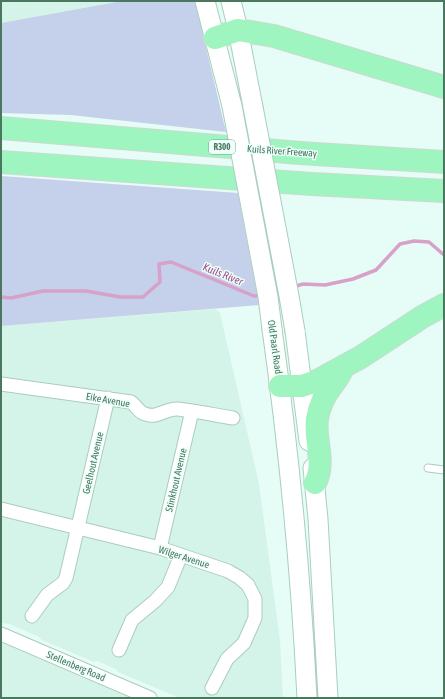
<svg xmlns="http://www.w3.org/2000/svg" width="445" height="699" font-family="'Asap Condensed',sans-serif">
<rect width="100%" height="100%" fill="#e6fcf6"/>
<!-- residential -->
<path fill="#d5f4e9" d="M1,1H122L1,23Z
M216,309L220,313L259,484L280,640L283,698H180L118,672L116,669L97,661L94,662L42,640L39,637L10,624L1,623V326Z
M1,635L148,698H1Z"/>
<!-- green -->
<path fill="#c5d0ea" d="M122,1H195L226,132L71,115L1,113V23Z
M1,176L238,193L259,305L1,326Z"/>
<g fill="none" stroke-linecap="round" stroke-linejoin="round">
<!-- stream -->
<path stroke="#d7a1c9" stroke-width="3.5" d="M293,287L303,284L325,285L353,279L376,270L400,244L414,241L429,242L444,255
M1,297L11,298L43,291H86L120,297H143L160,282L159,264L171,262L254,296L261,295"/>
<defs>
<path id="lane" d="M428,468L444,470"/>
<path id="street" d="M1,384L131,402C136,405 138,412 145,414C158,419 165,408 178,409C196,411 215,415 233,418
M1,509L160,548L228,571L240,578L248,585L255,599V618L244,643L227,659L212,688
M160,548L192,411
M32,616L47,595L63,583L66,578L108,398
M1,634L150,698
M119,650L132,620L155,601L168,587L181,555"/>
<path id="secondary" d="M205,1L232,106
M231,1L238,30L253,107
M272,329C289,451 301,575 307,698
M295,331L309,441
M313,468L318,519L328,698"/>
<path id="highway" d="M215,38L238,30L274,36L444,87
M1,128L300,153L444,162
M1,162L312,184L444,191
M280,386H302L319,380L361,357L422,317L444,305
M315,483C326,462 314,440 317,419C319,407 324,396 331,387C335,381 340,376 342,369"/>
</defs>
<!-- lane casing -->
<use href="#lane" stroke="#aaccbd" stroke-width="9"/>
<!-- street casing -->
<use href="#street" stroke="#aaccbd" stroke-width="15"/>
<!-- secondary casing -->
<use href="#secondary" stroke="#a8cfbd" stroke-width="21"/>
<!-- highway casing -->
<use href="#highway" stroke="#cdd9d2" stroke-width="24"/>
<!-- path -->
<path stroke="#a1d6bc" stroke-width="2" stroke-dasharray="1 3" stroke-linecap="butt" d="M1,217H2"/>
<!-- lane -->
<use href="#lane" stroke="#fff" stroke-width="7"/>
<!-- street -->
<use href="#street" stroke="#fff" stroke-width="13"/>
<!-- secondary -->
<use href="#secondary" stroke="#fff" stroke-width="19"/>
<!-- highway -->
<use href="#highway" stroke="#9ef5bf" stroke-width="22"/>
<defs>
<path id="secondary-bridge" d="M232,106L268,297L272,329
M253,107L289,296L295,331"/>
</defs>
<!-- secondary-bridge casing -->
<use href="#secondary-bridge" stroke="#a8cfbd" stroke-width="21" stroke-linecap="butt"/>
<!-- secondary-bridge -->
<use href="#secondary-bridge" stroke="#fff" stroke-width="19"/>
</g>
<g text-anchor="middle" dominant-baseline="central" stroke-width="3" stroke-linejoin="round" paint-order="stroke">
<!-- shield labels -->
<rect fill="#edfffa" stroke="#7c9f8e" stroke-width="1" x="209" y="140" width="26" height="14" rx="3"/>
<g font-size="9" font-weight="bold" fill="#4b765f">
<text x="222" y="147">R300</text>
</g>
<!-- street labels -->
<g font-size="10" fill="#4b765f" stroke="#edfffa">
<text transform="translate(282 151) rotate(4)">Kuils River Freeway</text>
<text transform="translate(275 347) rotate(82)">Old Paarl Road</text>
<text transform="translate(108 400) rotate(10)">Eike Avenue</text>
<text transform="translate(93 463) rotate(-77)">Geelhout Avenue</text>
<text transform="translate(176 480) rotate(-77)">Stinkhout Avenue</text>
<text transform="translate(184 557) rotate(18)">Wilger Avenue</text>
<text transform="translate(76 666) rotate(23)">Stellenberg Road</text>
</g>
<!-- water labels -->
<g font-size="11" font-style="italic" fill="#9e4e88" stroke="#edfffa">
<text transform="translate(223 274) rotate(22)">Kuils River</text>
</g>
</g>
<!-- border -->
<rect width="445" height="699" fill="none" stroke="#4b765f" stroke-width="4"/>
</svg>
